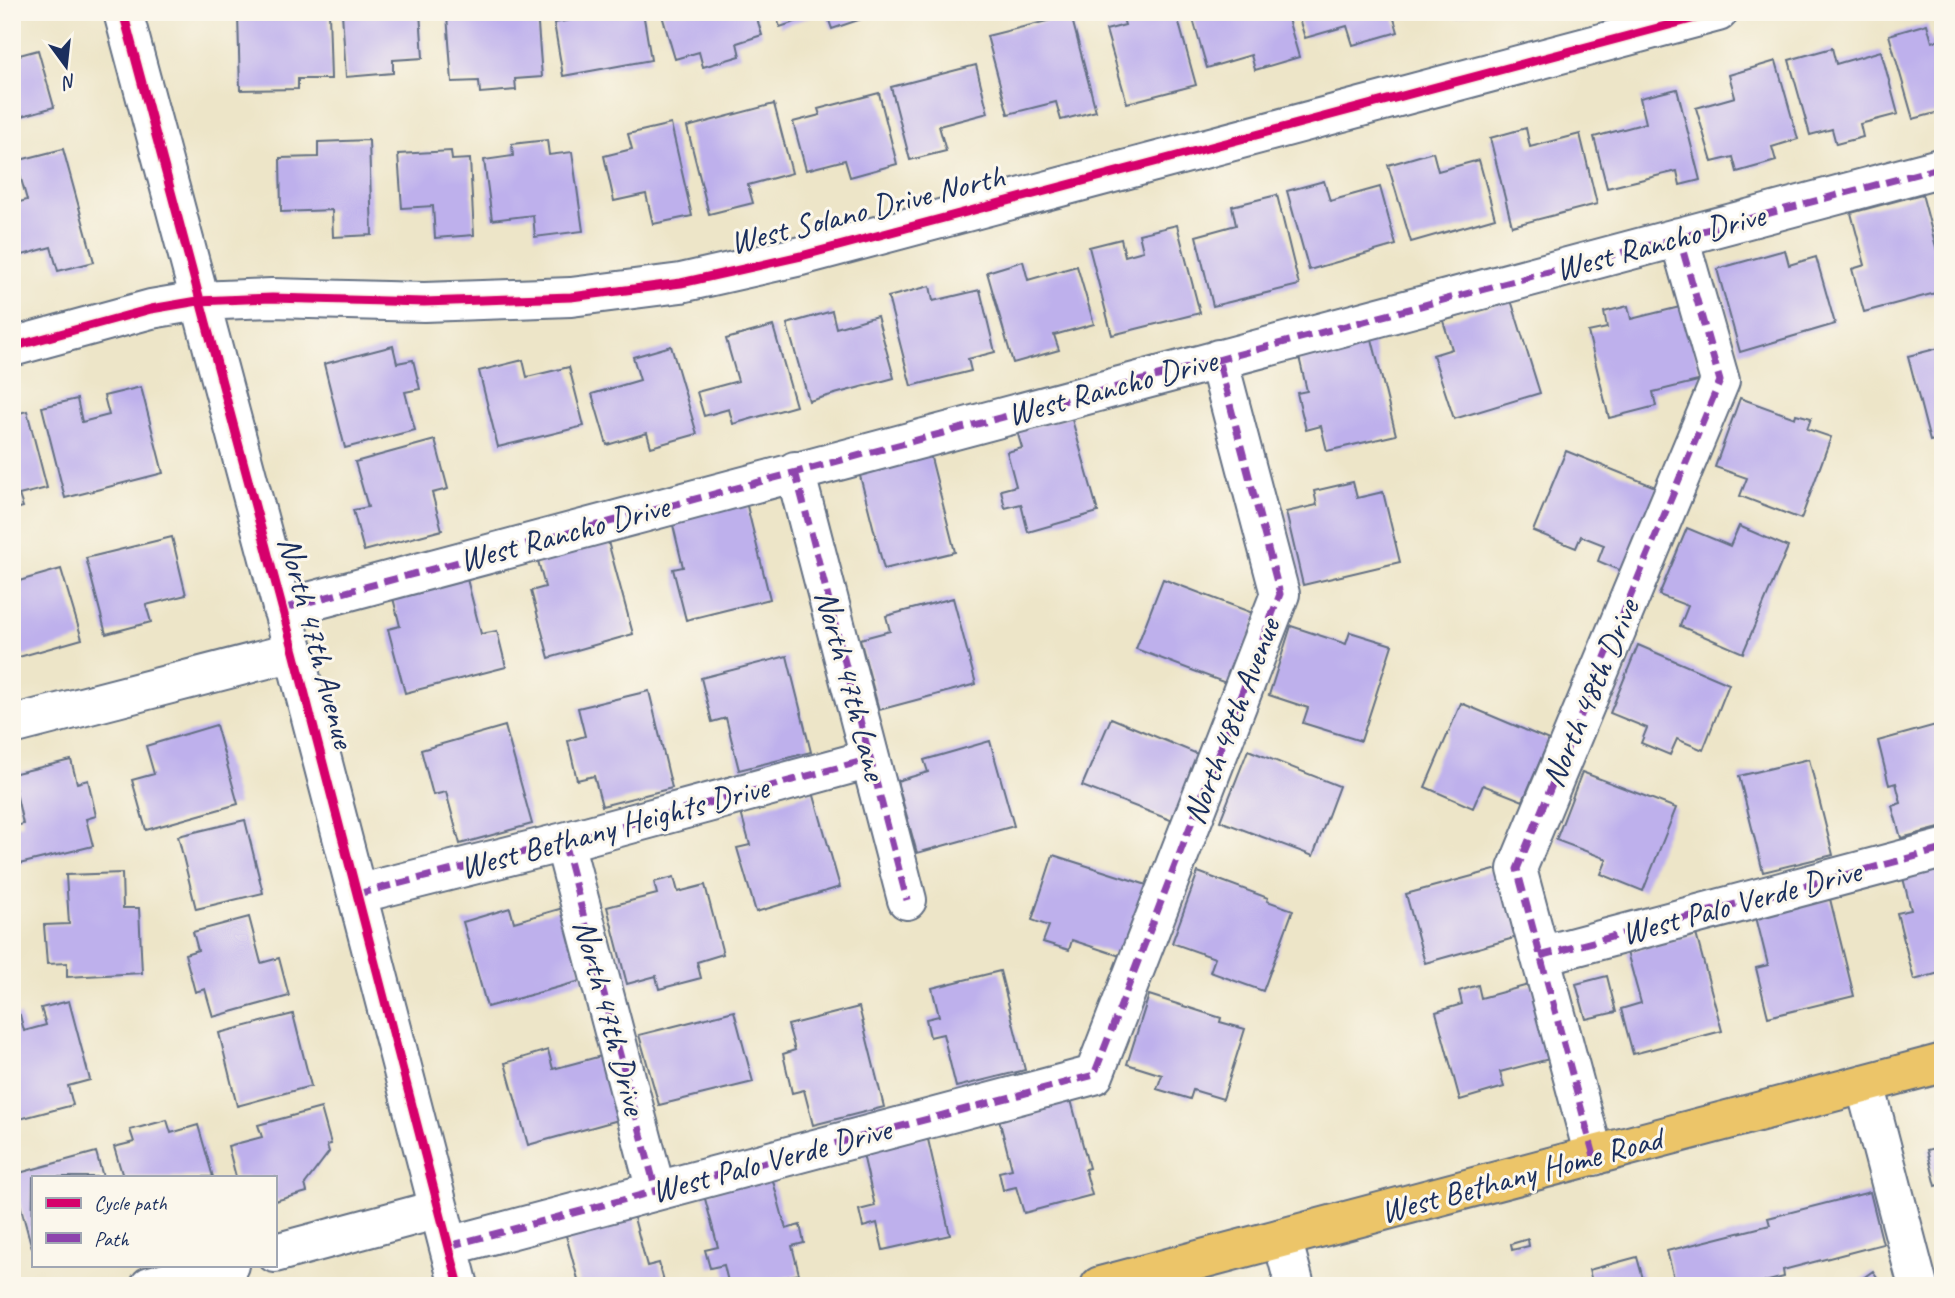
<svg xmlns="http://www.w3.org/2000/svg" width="1955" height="1298" font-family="Caveat,sans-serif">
<rect width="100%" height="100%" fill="#fbf7ec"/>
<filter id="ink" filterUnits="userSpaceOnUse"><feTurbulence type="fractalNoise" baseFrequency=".0143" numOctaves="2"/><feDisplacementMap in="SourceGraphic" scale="14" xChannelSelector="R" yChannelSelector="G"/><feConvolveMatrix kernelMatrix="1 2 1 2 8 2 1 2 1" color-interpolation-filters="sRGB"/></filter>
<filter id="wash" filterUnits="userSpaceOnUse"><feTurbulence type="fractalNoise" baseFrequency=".00686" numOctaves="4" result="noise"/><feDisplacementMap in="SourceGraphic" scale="28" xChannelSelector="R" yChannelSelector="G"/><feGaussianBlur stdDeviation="1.57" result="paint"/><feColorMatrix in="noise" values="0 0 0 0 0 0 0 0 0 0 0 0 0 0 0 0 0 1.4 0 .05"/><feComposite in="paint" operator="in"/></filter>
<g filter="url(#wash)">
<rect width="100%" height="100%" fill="#ede5c8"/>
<g id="blocks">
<!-- building -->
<path fill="#beb0ec" d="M287,12H329L331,79H298V89L240,90L238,14Z
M342,12H420L423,58L393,60V73L346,77Z
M486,12H537L542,77L515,79L516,90L480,93L479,81L452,82L447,15Z
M605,12H643L651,60L563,76L554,23L605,14Z
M661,12H755L762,35L737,43L740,56L703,67L699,52L675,59Z
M775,12H822V13L780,27Z
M826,12H869L870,16L832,29Z
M1121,12H1159L1160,16L1176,12L1196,85L1127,103L1106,30L1125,25Z
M1191,12H1286L1299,57L1255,70L1251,55L1207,68Z
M1297,12H1392L1398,32L1353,45L1347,26L1305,38Z
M1454,12H1472V13L1455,18Z
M1071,15L1096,111L1061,120L1056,102L1008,114L987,36Z
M1927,24L1932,42L1943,39V111L1913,119L1889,35Z
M1832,48L1836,64L1881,51L1898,114L1860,124L1863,137L1836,144L1832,129L1810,135L1789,60Z
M38,50L54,107L12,119V57Z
M1776,61L1798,139L1772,147L1776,161L1737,172L1733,157L1712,162L1696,108L1735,97L1729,75Z
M976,65L988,113L939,126L946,151L910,160L891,87Z
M1677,89L1700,180L1680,185L1677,171L1607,188L1594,137L1646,123L1640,98Z
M879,93L897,164L850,177L845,160L806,170L793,122L820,115L818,109Z
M774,104L792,173L748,185L753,203L709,214L687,127Z
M671,124L692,216L653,224L646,194L614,201L604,156L632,149L628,134Z
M1526,128L1530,147L1580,134L1597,204L1512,226L1490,138Z
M369,140L372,235L333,237L332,210L281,212L280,158L318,157V142Z
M547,140L549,155L572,152L583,231L535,237L533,215L492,220L484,160L513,156L512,144Z
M63,149L94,262L58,271L51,247L12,258V204L27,200L16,161Z
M451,151L452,160L470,159L474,235L435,238L433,206L402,208L398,154Z
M1433,152L1438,171L1479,160L1495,218L1411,242L1388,165Z
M1324,181L1330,201L1380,187L1396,245L1309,270L1287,191Z
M1922,194L1943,273V291L1864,312L1852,269L1865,265L1851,213Z
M1277,195L1299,285L1213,306L1196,236L1236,225L1232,206Z
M1177,225L1200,313L1112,335L1089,247L1121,239L1125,256L1143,251L1139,234Z
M1785,250L1789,265L1816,257L1835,324L1740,352L1717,269Z
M1023,261L1028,280L1077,266L1094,324L1054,335L1059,350L1013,363L987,272Z
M930,286L933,301L980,290L995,352L968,359L971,371L911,386L888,297Z
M1511,300L1540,393L1454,419L1433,355L1452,349L1443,321Z
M1628,306L1631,319L1684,306L1702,380L1653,392L1656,406L1609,418L1588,332L1607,328L1604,312Z
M832,311L836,328L877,316L894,378L809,401L787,324Z
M773,326L796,406L733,424L729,409L704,416L697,392L738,381L726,339Z
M1372,339L1396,435L1327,451L1321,426L1306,430L1297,393L1307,391L1299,357Z
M393,346L397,363L413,360L420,389L405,392L415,430L345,448L324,364Z
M671,346L697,434L651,447L647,433L607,445L592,394L640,380L633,357Z
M1943,347V438L1930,441L1908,356Z
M523,360L527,377L569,367L584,426L498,447L479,371Z
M141,387L163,473L65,498L42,407L77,399L82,422L109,415L104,396Z
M1740,398L1795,418L1796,414L1811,418L1807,429L1831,437L1801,519L1740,496L1747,478L1715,467Z
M27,411L47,488L19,495L23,507L12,510V415Z
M1071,416L1098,512L1028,532L1021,504L1005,508L1001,490L1016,486L1007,452L1022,448L1017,431Z
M435,440L448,489L432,493L442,530L364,551L353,510L368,507L355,462Z
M1566,451L1658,488L1624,572L1598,561L1604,545L1581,536L1576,548L1533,531Z
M930,454L955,552L884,569L859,472Z
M1353,482L1357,498L1383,492L1400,562L1303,585L1286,512L1317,505L1314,491Z
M746,502L770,599L686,620L673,569L683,567L672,521Z
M1739,526L1788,547L1743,653L1680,626L1688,606L1659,595L1687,528L1730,546Z
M172,537L186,595L146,605L151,622L106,634L86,558Z
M607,538L633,634L549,658L531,591L545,587L537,557Z
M61,569L82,639L12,659V583Z
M466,575L481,634L497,631L506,667L405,693L388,629L400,626L392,594Z
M1163,579L1258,615L1231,685L1136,649Z
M953,598L976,684L879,710L860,639L890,631L886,616Z
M1291,626L1346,644L1350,632L1392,645L1361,741L1303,723L1308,708L1269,695Z
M1638,645L1729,684L1703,750L1677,739L1670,755L1641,743L1647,728L1610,713Z
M787,656L811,752L739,770L726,718L712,722L701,678Z
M649,691L672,788L602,806L594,776L577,780L568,741L585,736L578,708Z
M1461,703L1549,740L1523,801L1483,785L1473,808L1425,787Z
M1111,718L1200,755L1173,821L1082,786Z
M1943,723V827L1901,838L1892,806L1901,803L1896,783L1889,785L1878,741Z
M216,725L238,804L146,830L132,780L154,774L146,746Z
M505,726L532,824L460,844L446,792L433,795L421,750Z
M990,741L1014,826L917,853L897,781L928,772L924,760Z
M1248,750L1339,786L1313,856L1220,821Z
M1809,759L1833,855L1763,872L1739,776Z
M71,760L77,783L88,780L96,816L86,819L93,846L15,865L12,854V827L23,824L12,774Z
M1582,772L1676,808L1643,891L1601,874L1607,859L1556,840Z
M813,792L840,887L756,912L737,848L750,845L741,813Z
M245,820L263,893L196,909L178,836Z
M1053,855L1150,886L1126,958L1072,940L1069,950L1043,942L1049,926L1032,920Z
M1502,868L1521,936L1425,963L1406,894Z
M1943,868V972L1914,980L1897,913L1911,910L1903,878Z
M1198,872L1268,898L1267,901L1293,910L1263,991L1210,972L1215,958L1172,943Z
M122,873L123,908H139L142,973L67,977V963L47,964L44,925L69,924L66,875Z
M674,877L678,892L705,885L723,954L697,962L701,978L659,989L656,976L627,984L607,907L657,894L654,882Z
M1830,899L1854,996L1768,1017L1756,968L1768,965L1756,917Z
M510,908L514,922L563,908L584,980L487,1007L463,922Z
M249,917L261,963L279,958L289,996L213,1017L205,989L195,992L185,954L198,950L193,932Z
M1696,934L1722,1031L1633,1054L1621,1009L1641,1003L1627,952Z
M1000,971L1025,1070L956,1087L943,1034L930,1037L926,1019L939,1016L932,988Z
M1607,976L1616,1012L1586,1019L1576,984Z
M1532,984L1553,1058L1500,1072L1504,1087L1460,1100L1436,1012L1462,1004L1459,991L1478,985L1481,998Z
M1149,995L1221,1018L1220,1022L1245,1029L1223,1099L1193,1090L1190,1099L1157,1089L1162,1075L1127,1064Z
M69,1001L90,1080L68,1086L73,1105L12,1121V1017L20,1015L24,1031L46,1025L41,1008Z
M859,1007L884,1107L813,1125L804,1090L792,1093L783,1054L795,1050L788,1025Z
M734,1011L753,1082L659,1105L639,1035Z
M293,1014L311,1086L237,1106L219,1033Z
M548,1050L553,1069L605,1055L622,1119L528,1145L505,1063Z
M1070,1096L1089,1168L1085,1169L1092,1195L1024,1213L1016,1187L1003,1190L999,1172L1012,1169L998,1115Z
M321,1108L331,1144L327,1145L329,1152L305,1184L307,1192L275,1201V1177H236L228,1146L262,1137L258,1125Z
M167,1120L171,1133L198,1125L213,1177H123L114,1147L134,1142L130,1130Z
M927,1135L950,1235L883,1250L877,1223L863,1227L859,1210L875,1206L862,1150Z
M1943,1146V1184L1936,1186L1927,1150Z
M96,1152L103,1177H33L32,1248L12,1175Z
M770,1170L786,1229L800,1225L804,1243L792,1246L799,1274L752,1286H729L724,1265L710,1268L705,1250L718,1247L704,1195Z
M1870,1192L1883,1244L1783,1270L1784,1277L1749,1286H1676L1667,1251L1770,1225L1768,1218Z
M633,1214L647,1266L659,1263L664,1281L651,1286H572L579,1283L565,1232Z
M1528,1239L1529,1246L1512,1250L1511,1244Z
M1637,1257L1645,1286H1593L1589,1270Z
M1873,1271L1883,1286H1852Z"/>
</g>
</g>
<g filter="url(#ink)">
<use href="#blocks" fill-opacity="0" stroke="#646f83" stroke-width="2"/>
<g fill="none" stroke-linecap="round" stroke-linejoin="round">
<defs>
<path id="minor" d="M123,12L294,652L459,1286
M12,347L151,309L198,301L272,298L424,302L571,297L681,283L801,256L1718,12
M795,471L907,900
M282,609L1943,167
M12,725L294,652
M564,842L656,1191
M357,894L564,842L870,759
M1540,956L1943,849
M1865,1084L1918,1286
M1594,1156L1517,869L1720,381L1679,237
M1282,1238L1295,1286
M449,1246L1094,1075L1280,594L1218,359
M275,1253L439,1209
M150,1286L229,1265"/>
<path id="major" d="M1100,1286L1943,1063"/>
</defs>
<!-- minor casing -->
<use href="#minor" stroke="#646f83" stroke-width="42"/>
<!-- major casing -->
<use href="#major" stroke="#646f83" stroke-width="42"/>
<!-- minor -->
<use href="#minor" stroke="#fff" stroke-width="38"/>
<!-- major -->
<use href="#major" stroke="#ecc569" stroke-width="38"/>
<!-- quiet -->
<path stroke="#8e44ad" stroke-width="7" stroke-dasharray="14 7" stroke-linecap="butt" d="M795,471L907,900
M282,609L1943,167
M564,842L656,1191
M357,894L564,842L870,759
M1540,956L1943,849
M1594,1156L1517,869L1720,381L1679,237
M449,1246L1094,1075L1280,594L1218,359"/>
<defs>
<path id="cycleway" d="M123,12L294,652L459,1286
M12,347L151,309L198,301L272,298L424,302L571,297L681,283L801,256L1718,12"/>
</defs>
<!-- cycleway casing -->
<use href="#cycleway" stroke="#fbf7ec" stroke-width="13"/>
<!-- cycleway -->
<use href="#cycleway" stroke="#d6006c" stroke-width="9"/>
</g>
</g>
<g text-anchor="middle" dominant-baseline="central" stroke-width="6" stroke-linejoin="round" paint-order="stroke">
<!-- street labels -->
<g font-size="33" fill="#1b2f5e" stroke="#fbf7ec">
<text transform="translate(867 209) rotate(-14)">West Solano Drive North</text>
<text transform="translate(1660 242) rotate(-15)">West Rancho Drive</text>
<text transform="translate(1112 387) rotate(-15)">West Rancho Drive</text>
<text transform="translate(564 533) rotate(-15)">West Rancho Drive</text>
<text transform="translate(317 642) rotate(75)">North 47th Avenue</text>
<text transform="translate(851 685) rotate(75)">North 47th Lane</text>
<text transform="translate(1590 693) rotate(-67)">North 48th Drive</text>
<text transform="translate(1231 721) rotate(-69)">North 48th Avenue</text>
<text transform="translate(614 827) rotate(-15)">West Bethany Heights Drive</text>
<text transform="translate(1741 902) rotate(-15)">West Palo Verde Drive</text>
<text transform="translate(610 1017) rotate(75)">North 47th Drive</text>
<text transform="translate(771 1160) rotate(-15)">West Palo Verde Drive</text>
<text transform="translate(1521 1175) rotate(-15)">West Bethany Home Road</text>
</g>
</g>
<!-- margin -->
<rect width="1955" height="1298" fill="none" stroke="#fbf7ec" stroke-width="42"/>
<!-- legend -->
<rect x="32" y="1176" width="245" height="91" fill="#fbf7ec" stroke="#a1a7b3" stroke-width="2"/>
<rect x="46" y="1198" width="35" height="10" fill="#d6006c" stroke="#a1a7b3" stroke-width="2"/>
<text x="94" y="1210" font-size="21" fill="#1b2f5e">Cycle path</text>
<rect x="46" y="1233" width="35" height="10" fill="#8e44ad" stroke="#a1a7b3" stroke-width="2"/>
<text x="94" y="1246" font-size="21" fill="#1b2f5e">Path</text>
<!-- north arrow -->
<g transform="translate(66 66) rotate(165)" stroke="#fbf7ec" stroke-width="5" paint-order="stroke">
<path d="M0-5L12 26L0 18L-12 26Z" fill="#1b2f5e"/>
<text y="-10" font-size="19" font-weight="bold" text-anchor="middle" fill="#1b2f5e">N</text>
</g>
</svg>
